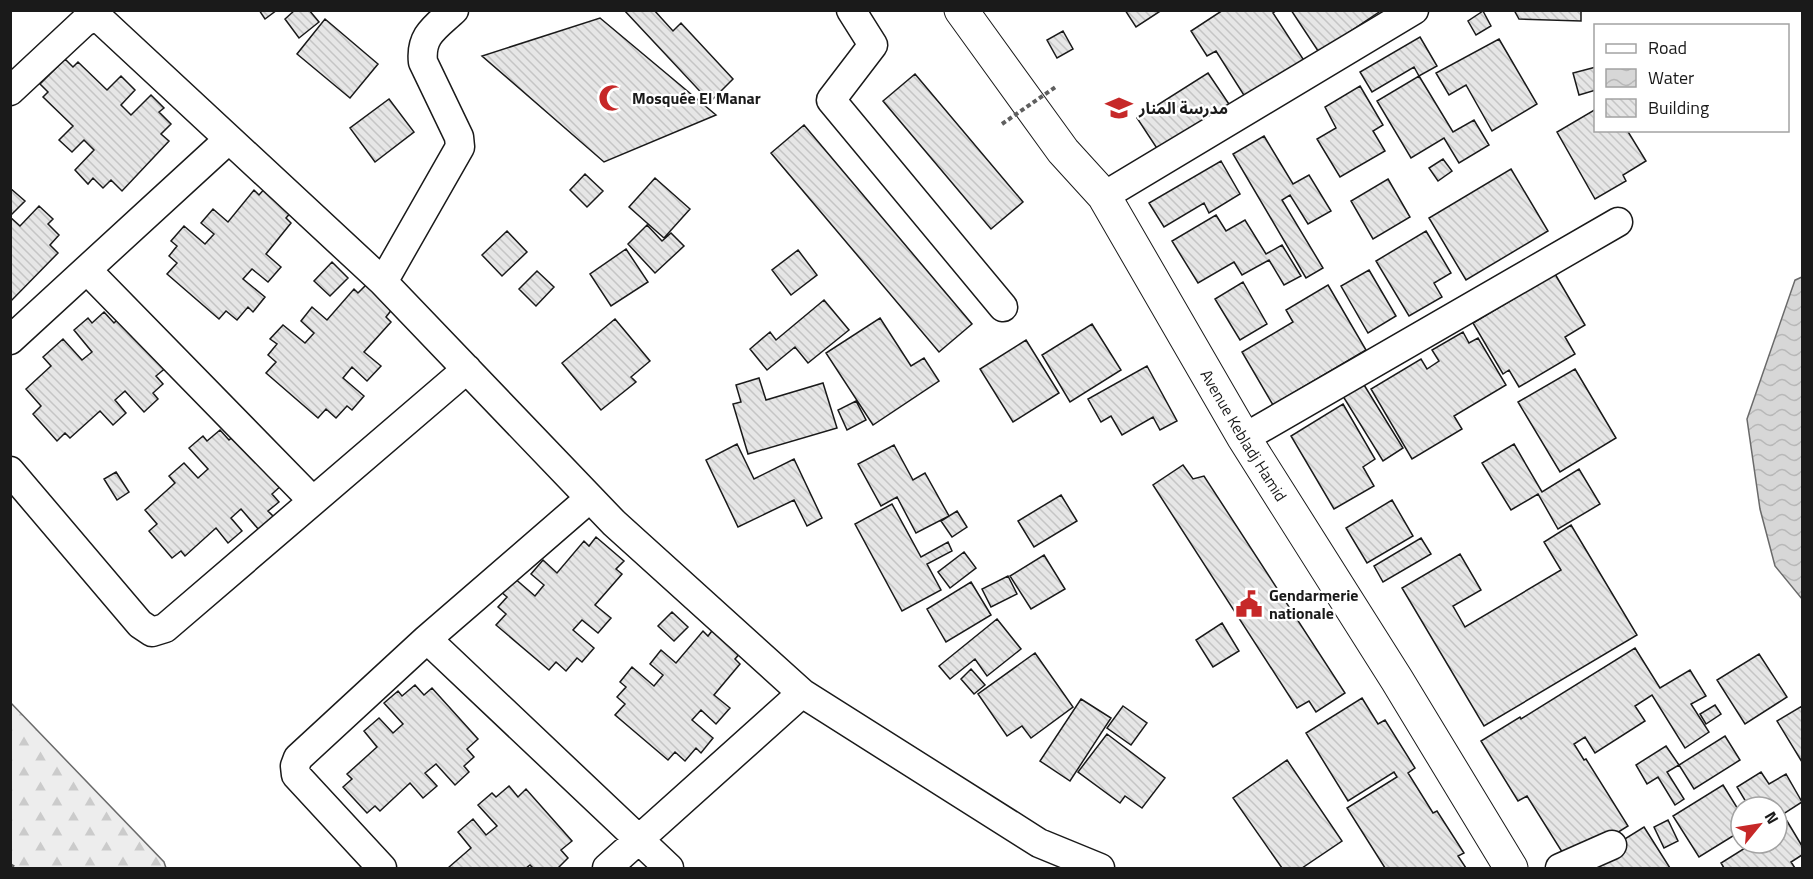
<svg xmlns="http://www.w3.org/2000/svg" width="1813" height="879" font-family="'Titillium Web','Noto Sans Arabic',sans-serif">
<defs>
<pattern id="forest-firs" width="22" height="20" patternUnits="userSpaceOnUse" patternTransform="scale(1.5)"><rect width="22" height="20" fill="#ededed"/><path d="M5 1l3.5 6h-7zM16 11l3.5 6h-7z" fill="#cbcbcb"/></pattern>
<pattern id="water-waves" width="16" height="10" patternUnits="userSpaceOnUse" patternTransform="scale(1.5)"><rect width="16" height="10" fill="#d7d7d7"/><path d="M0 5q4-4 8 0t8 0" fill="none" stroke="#b8b8b8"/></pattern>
<pattern id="building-back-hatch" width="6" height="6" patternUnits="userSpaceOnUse" patternTransform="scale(1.5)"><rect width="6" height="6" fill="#e6e6e6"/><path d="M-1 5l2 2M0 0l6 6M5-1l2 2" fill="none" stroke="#c5c5c5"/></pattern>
</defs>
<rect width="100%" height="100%" fill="#fff"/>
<!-- forest -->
<path fill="url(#forest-firs)" stroke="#6a6a6a" stroke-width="1.5" d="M10,702L164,862L166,868H11Z"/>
<!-- water -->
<path fill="url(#water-waves)" stroke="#6a6a6a" stroke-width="1.5" d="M1802,277V599L1775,566L1760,509L1747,419L1795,280Z"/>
<!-- building -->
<path fill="url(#building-back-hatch)" stroke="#1a1a1a" stroke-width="1.5" d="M259,10H277L265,19Z
M295,10H309L319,22L299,38L285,19Z
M624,10H654L673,31L681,23L733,79L710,102Z
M1125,10H1162L1136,27Z
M1223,10H1277L1273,13L1305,62L1247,100L1216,51L1207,56L1191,31Z
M1291,10H1382L1348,33L1351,38L1322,57Z
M1514,10H1581V21L1519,19Z
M1483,11L1491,26L1476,35L1468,21Z
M600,18L716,115L604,162L482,56Z
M325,19L378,64L350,98L297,54Z
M1063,31L1073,49L1057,58L1047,40Z
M1420,37L1437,66L1419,76L1414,67L1372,92L1360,72Z
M1499,39L1537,104L1492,131L1466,85L1449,95L1436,73Z
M65,59L73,67L78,62L107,90L121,76L135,90L121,105L131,115L151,95L164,108L159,112L171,124L161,134L169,141L122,191L111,180L103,188L93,178L88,184L75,170L94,150L84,140L72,152L59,140L73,126L43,97L48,92L40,84Z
M1596,67V90L1579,95L1573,73Z
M1208,73L1233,110L1162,156L1137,118Z
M915,74L1023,202L991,229L883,101Z
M1419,76L1453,132L1474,120L1489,145L1459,163L1444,138L1411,158L1377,101Z
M1360,86L1383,125L1373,131L1385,151L1340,177L1317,139L1336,128L1325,107Z
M389,99L414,132L375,162L350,128Z
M1596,109V130H1627L1646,161L1623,175L1626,181L1595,199L1557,132Z
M804,125L972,324L939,352L771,153Z
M1264,136L1293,184L1309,175L1331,211L1308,224L1290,195L1282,200L1323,268L1306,278L1233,154Z
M1443,159L1452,171L1438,181L1429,168Z
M1221,161L1240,194L1209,213L1204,203L1164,227L1149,203Z
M1511,169L1548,231L1466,280L1429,218Z
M585,174L603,191L587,207L570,190Z
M655,178L690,209L664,238L629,207Z
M1388,179L1410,217L1373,239L1351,201Z
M267,186L293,210L286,218L291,223L266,254L281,267L268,282L252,269L243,279L265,297L253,312L248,307L237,320L226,311L219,319L167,274L177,263L169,256L177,246L171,241L184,226L205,244L214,234L201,223L213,209L228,222L254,190L259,195Z
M10,188L25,201L10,216Z
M39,206L53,219L48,224L59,235L50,245L58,253L10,302V217L20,226Z
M1216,215L1226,231L1245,220L1266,254L1282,245L1301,276L1284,285L1269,260L1242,275L1234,262L1198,283L1172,241Z
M647,225L662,241L671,233L684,246L655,273L628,244Z
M507,231L527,252L502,276L482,255Z
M1426,231L1451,273L1434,283L1442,297L1409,316L1376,261Z
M626,249L648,282L611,306L590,274Z
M798,250L817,275L791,295L772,270Z
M332,262L348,278L330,296L314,281Z
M1369,270L1396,316L1368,333L1341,286Z
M537,271L554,287L536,306L519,289Z
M1555,274L1585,325L1565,337L1575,354L1519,387L1509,370L1503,374L1473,323Z
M1243,282L1267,324L1240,340L1215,299Z
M366,285L393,308L386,317L391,322L364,352L381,366L367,381L352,367L343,378L364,396L352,410L347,406L336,418L326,409L318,418L266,373L276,362L268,355L277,344L270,339L283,325L305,343L314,333L301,321L312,307L327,320L354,289L358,293Z
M1328,285L1366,350L1273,405L1242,352L1293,322L1286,310Z
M824,300L849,330L808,363L795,347L767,370L750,349L770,332L776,340Z
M104,312L114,323L122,315L168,366L156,376L163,384L153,393L158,399L144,412L125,391L115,400L126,413L113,425L100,411L70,438L65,433L57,441L33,414L41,406L26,389L51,366L43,357L63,339L82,360L92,352L74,330L88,318L92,323Z
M880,318L911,366L924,358L939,381L873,425L826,353Z
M615,319L650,361L631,377L636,382L601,410L562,363Z
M1092,324L1121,370L1070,402L1042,355Z
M1463,332L1469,343L1478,338L1506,385L1454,416L1462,429L1412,459L1371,389L1421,359L1427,369L1439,361L1432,350Z
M1026,340L1059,393L1013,422L980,369Z
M1147,366L1177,421L1160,430L1153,417L1122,435L1111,416L1101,422L1088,399Z
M1575,369L1616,438L1560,472L1518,402Z
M759,378L766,400L823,383L837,428L748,454L733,404L741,402L736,385Z
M1361,380L1403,448L1383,461L1341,393Z
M856,401L866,420L847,430L838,410Z
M1343,404L1375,459L1363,467L1374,486L1334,509L1291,436Z
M220,430L229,440L237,433L283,484L272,494L279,502L268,511L274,517L259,530L241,509L231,518L242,531L228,543L216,528L185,556L181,551L172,558L149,531L157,524L145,510L175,483L169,476L184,463L198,478L208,469L189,448L203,436L207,441Z
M737,444L754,479L794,459L822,518L807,526L794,500L738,527L706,460Z
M1514,444L1542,492L1579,469L1600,504L1558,529L1538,494L1511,510L1482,463Z
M894,445L913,480L925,473L949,516L916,533L897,497L881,506L858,464Z
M1183,465L1193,479L1204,476L1345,693L1316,712L1309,701L1297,708L1153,485Z
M116,472L129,492L117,500L104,479Z
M1061,495L1077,521L1034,547L1018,521Z
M1392,500L1413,536L1367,563L1346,528Z
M892,504L921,557L948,542L952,551L927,564L941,590L902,611L855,524Z
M957,511L967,527L952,537L941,521Z
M1571,525L1637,635L1484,726L1402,588L1460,554L1481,590L1453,606L1465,627L1561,570L1544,542Z
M596,537L624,561L616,569L622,574L595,605L611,618L598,633L582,620L573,630L594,648L582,662L577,658L566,671L556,662L549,670L496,625L506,614L498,607L507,597L501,592L513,577L535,596L544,585L531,574L543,560L557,573L584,541L589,546Z
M1421,538L1431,554L1383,582L1374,566Z
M964,552L976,568L950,588L938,572Z
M1044,555L1065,589L1031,609L1010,576Z
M1008,576L1017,594L991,607L982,589Z
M971,582L991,615L946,642L927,609Z
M672,612L688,627L674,641L658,626Z
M997,619L1021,649L987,676L975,659L950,679L939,666Z
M1222,623L1239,651L1213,667L1196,640Z
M715,627L742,651L735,659L740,664L714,695L730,708L716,724L701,710L692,720L713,738L701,753L696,748L685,761L675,752L668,760L615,715L625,704L617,697L626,687L620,682L632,667L654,686L663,675L650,664L661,650L676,663L703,631L708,636Z
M1635,648L1660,688L1690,670L1706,696L1691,704L1709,732L1685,748L1652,695L1635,706L1645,721L1595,753L1585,737L1574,744L1584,760L1586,759L1628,826L1569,863L1527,796L1518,801L1481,741L1520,717L1521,719Z
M1035,653L1073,707L1031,738L1022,726L1007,736L978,694Z
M1759,654L1787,697L1745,724L1717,680Z
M971,669L985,685L974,694L961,679Z
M415,685L424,695L432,688L478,739L467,749L474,757L464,766L469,772L455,785L436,764L425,773L437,786L423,798L410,783L380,811L375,806L367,813L343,787L352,779L347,774L377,747L364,731L379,718L393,733L403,724L384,703L398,691L402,696Z
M1362,698L1378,724L1385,720L1415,768L1408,773L1433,813L1437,811L1464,853L1458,856L1466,868H1385L1347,808L1397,777L1394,772L1348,801L1306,733Z
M1081,699L1111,718L1070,781L1040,761Z
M1715,705L1721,714L1706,724L1700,714Z
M1123,706L1147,723L1131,745L1107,728Z
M1802,706V762L1777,721Z
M1107,734L1165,778L1142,808L1125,796L1120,803L1078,772Z
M1725,736L1740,760L1694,789L1679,765Z
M1666,746L1679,765L1667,772L1684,799L1675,805L1658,777L1647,784L1636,765Z
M1287,760L1342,841L1302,868H1282L1233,798Z
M1761,772L1769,784L1786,774L1802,802L1777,818V807H1767L1766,805L1762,807H1749L1737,787Z
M1723,785L1741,814V831L1699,857L1673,816Z
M509,786L518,797L526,789L572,841L561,850L568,858L558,868H533L530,865L526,868H448L471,848L458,832L473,819L486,835L497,826L478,805L492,793L496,797Z
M1668,820L1678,841L1664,848L1654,827Z
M1787,821L1802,846V855L1791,862L1795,868H1724L1721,863L1753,843H1777V828Z
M1644,827L1670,868H1578Z"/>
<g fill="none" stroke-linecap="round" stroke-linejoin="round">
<defs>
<path id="street" d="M851,10L873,45L831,100L1003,307
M10,91L84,22L93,18L102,21L383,282L614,523L802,693L1039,843L1100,868
M1104,196L1414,10
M87,270L313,501
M383,282L460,147L459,137L423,62C420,35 436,27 454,10
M10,340L229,139
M1244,438L1618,222
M10,471L140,624L152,632L165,628L467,369
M427,639L669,868
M382,868L296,775L295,766L298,758L427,639L590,498
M607,868L802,693
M1560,868L1612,845"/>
<g id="primary">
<path id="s1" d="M961,10L1063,151L1104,196L1244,438L1397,680L1511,868"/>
</g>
</defs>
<!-- street casing -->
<use href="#street" stroke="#1a1a1a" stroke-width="31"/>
<!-- primary casing -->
<use href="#primary" stroke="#1a1a1a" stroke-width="35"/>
<!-- path -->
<path stroke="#5f5f5f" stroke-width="4" stroke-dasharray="4.5 3" stroke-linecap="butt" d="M10,865L15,868"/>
<!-- street -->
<use href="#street" stroke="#fff" stroke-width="28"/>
<!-- primary -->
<use href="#primary" stroke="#fff" stroke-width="33"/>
<!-- path-bridge -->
<path stroke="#5f5f5f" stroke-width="4" stroke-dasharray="4.5 3" stroke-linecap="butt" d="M1002,124L1057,86"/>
</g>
<!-- icons -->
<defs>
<symbol id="mosque-bare" viewBox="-9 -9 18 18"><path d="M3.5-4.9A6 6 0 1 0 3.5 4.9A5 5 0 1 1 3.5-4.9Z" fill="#c62828" stroke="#fff" stroke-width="2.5" paint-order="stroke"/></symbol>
<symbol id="school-bare" viewBox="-9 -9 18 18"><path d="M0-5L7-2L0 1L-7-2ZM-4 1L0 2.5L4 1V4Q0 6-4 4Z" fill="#c62828" stroke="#fff" stroke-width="2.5" paint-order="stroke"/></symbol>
<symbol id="civic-bare" viewBox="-9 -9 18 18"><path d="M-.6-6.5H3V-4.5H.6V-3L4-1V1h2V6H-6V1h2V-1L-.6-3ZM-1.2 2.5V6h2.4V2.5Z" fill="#c62828" stroke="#fff" stroke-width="2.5" paint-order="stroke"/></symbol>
</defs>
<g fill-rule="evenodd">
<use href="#mosque-bare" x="593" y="79" width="38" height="38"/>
<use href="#school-bare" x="1100" y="89" width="38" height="38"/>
<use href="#civic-bare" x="1230" y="585" width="38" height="38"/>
</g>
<g text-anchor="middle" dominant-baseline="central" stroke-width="4.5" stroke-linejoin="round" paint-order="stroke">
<!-- poi labels -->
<g font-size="16" font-weight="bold" fill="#1a1a1a" stroke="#fff" text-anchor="start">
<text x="632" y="98">Mosquée El Manar</text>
<text x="1139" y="108">مدرسة المنار</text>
<text x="1269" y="595">Gendarmerie<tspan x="1269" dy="18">nationale</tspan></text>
</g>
<!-- street labels -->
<g font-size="16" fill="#1a1a1a" stroke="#fff">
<text stroke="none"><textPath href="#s1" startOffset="512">Avenue Kebladj Hamid</textPath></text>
</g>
</g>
<!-- border -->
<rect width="1813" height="879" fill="none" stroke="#1a1a1a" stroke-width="24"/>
<!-- legend -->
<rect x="1594" y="24" width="195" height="108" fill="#ffffff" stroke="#a3a3a3" stroke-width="1.5"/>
<rect x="1606" y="44" width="30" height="9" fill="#ffffff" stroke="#a3a3a3" stroke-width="1.5"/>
<text x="1648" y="54" font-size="18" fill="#1a1a1a">Road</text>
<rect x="1606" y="69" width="30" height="18" fill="url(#water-waves)" stroke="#a3a3a3" stroke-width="1.5"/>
<text x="1648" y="84" font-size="18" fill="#1a1a1a">Water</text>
<rect x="1606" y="99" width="30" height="18" fill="url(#building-back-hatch)" stroke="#a3a3a3" stroke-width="1.5"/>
<text x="1648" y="114" font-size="18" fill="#1a1a1a">Building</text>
<!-- north arrow -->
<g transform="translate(1759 825) rotate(60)"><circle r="28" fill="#ffffff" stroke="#a3a3a3" stroke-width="1.5"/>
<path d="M0-4.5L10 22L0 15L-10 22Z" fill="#c62828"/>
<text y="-9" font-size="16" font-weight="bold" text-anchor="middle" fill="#1a1a1a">N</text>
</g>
</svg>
